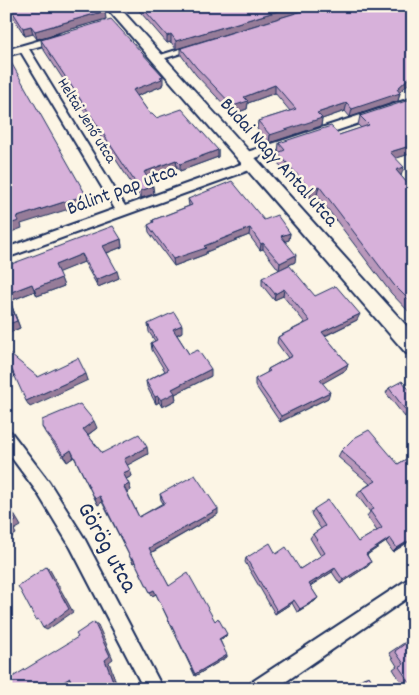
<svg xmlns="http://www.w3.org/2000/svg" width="419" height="695" font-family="Dekko,sans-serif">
<rect width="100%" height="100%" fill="#fcf5e5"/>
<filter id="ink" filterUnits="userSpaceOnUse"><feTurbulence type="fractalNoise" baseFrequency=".02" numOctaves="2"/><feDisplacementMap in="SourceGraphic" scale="10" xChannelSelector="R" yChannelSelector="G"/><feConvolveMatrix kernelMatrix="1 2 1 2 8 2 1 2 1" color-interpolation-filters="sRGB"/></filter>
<g filter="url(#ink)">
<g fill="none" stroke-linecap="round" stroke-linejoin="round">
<defs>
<path id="street" d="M58,35L61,36V40L29,49L125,206L247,162H255V168L6,258V248L115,209L21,52L6,56V50Z
M196,44L204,46L156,61L151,58Z
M413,98V105L249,160H241L239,157L241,154Z
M6,430L11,432L49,482L83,536L163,689H144L71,548L37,492L6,450Z
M413,576V594L275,689H250L252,682Z"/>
<path id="secondary" d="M105,6H118L413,333V355L406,353Z"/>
</defs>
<!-- street casing -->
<use href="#street" stroke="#1b2f5e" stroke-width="4"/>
<!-- secondary casing -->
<use href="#secondary" stroke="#1b2f5e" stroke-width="4"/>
<!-- street -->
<use href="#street" fill="#fcf5e5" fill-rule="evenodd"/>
<!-- secondary -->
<use href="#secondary" fill="#fcf5e5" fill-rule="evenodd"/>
</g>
<!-- wall -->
<path fill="#b998bb" stroke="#1b2f5e" d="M7,6H100L106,19L37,39L33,34L25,36L8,9Z
M135,6H402L413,15V80L399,92L400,93L398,101L350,117L345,111L322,119L321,126L269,143L257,129L258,121L290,111L275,93L248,103L247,109L233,114L196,75L181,55V48L243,29L176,49L171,42L167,43Z
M405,6H413V13Z
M41,40L163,84H162V86L137,96L150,114L156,118L218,150V157L180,171L177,167L148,178L154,194L141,198L42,47Z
M413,104V153L396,158L401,176L413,190V311L410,313L391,293L317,195L310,198L277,162L279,143L339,135L361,128L358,125L360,116Z
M188,199L264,220L290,233L289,240L285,241L295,262L279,270L263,249L260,250L249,235L206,252V254L174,266L149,232L148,225L153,223V220L189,206Z
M121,239L122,247L107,253L119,278L98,287L84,262L58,272L64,286L37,296L35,291L10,301L20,328L6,334V266Z
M262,278L315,296L357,320L325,336L348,364L346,370L322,383L328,398L280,422L255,385V379L267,373L268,369L288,358L277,343L278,337L305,323L283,296L274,300L262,285Z
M148,324L182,332L177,335L189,354L211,376L175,394L176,400L162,407L159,402L156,404L147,387L146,381L165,371L152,350L151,343L155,341L149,332Z
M389,388L413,394V416L410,413L405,417L386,393Z
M42,427L97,428L88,435L102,453L148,454L127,465L132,476L126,479L131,490L127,492L139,517L163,503L161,500L160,494L218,514L151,553L169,586L215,621L227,634L226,636L220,640L227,657L195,676L156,594L152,596L135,562L133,563L102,502L98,505L74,457L67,462L46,434Z
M341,451L398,464L413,455V539L393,552L386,542L367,555L371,562L368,566L340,584L332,572L310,586L318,598L315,601L297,612L292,603L275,614L245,562L246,558L276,554L300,569L321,556L310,538L313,534L321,529L311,514L314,509L358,542L377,531L367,516L370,512L357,495L361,490L370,484L338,457Z
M413,637V686L410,687L408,684L403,685L393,669L397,666L389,653Z
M369,676L376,689H348L363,678Z"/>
<!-- shaded-wall -->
<path fill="#967c99" stroke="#1b2f5e" d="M295,6H320L176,49V41Z
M105,11L106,19L37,39L35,31Z
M31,26L33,34L25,36L23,28Z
M171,34V42L167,43V36Z
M413,74L412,80L398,94L400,93L398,101L350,117L352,109L397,89Z
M163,76V84H162V86L134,97L133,90Z
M275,85V93L248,103L247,109L233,114V106L244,97Z
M347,103L345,111L322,119L321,126L269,143L270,135L317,113Z
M413,145V153L387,161L390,152Z
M218,150V157L180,171V164Z
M176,160L177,167L145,179L144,172Z
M404,167L401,176L396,170Z
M153,186L154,194L141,198V191Z
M319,186L317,195L310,198L311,190Z
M86,195L88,203L21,224L22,228L6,234V225L17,217Z
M250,228L249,235L206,252V254L174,266L173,259L204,246Z
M290,233L289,240L280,243L281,236Z
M121,239L122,247L104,254L103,246Z
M263,243V249L260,250L261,244Z
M82,254L84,262L57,273L55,265Z
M296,255L295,262L279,270L280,263Z
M117,271L119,278L98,287L96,280Z
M61,278L64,286L37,296L34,289Z
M32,284L35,291L10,301L20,328L6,334V294Z
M284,289L283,296L274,300L275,294Z
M360,314L357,320L320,338L322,332Z
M182,325V332L174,336L173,329Z
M348,364L346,370L318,386L320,380Z
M211,369V376L175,394L176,400L162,407L161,400L172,389Z
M12,370L15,376L6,384V375Z
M86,374L88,380L30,407L26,401Z
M330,392L328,398L280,422L281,416Z
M158,396L159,402L156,404L155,397Z
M413,409L410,413L405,417L407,412Z
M94,421L97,428L86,436L83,429Z
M147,447L148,454L126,466L124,459Z
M71,450L74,457L67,462L64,455Z
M130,470L132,476L126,479L123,473Z
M129,484L131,490L126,493L124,487Z
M100,496L102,502L98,505L95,499Z
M6,501L21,526L14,530L16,534L6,540V532L9,525Z
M218,509V514L150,553L149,548Z
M390,538L386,542L362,558L366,554Z
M413,538V539L393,552L397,548Z
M133,558L135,562L133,563L131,559Z
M371,562L368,566L340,584L343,580Z
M46,567L50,570L73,612L47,630L43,628Z
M335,568L332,572L307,588L309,584Z
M154,590L156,594L152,596L150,592Z
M318,598L315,601L297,612L300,609Z
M294,600L292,603L275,614L277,611Z
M94,622L98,625L113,659L109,662L118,689H116L105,660Z
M227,634L226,636L218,641L219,639Z
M227,655V657L195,676V674Z
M70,678L74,680L60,688L55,687Z
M53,682L58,684L50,689H43Z"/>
<!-- building -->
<path fill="#d7b1da" stroke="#1b2f5e" d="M9,6H100L105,11L35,31L31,26L23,28Z
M141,6H295L176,41L171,34L167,36Z
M319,6H402L413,15V74L397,89L400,93L352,109L347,103L317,113L322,118L270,135L258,121L296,109L275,85L244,97L248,101L233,106L196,67L181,48Z
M111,19L163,76L160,77L162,79L133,90L150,114H152L156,118L182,109L218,150L180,164L176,160L144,172L153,186L141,191L41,40Z
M8,57L86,195L17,217L19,221L6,225V58Z
M409,100L413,104V145L390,152L404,167L396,170L413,190V304L394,285L319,186L311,190L278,153L285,150L279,143L331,126L339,135L369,125L360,116Z
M232,181L264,220L277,215L290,233L281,236L296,255L280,263L263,243L261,244L250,228L204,246L206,248L173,259L148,225L154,222L153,220L192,205L188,199Z
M113,226L121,239L103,246L117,271L96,280L82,254L55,265L61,278L34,289L32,284L6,294V266Z
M289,265L315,296L336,286L360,314L322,332L348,364L320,380L330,392L281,416L255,379L270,371L268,369L292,356L278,337L310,321L284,289L275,294L262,278Z
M6,294L17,321L6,325Z
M174,312L182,325L173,329L189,354L198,350L211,369L172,389L175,393L161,400L158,396L155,397L146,381L168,370L151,343L157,340L148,324Z
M6,351L38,377L78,358L86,374L26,401L12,370L6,375Z
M402,381L413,394V409L407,412L389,388Z
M80,404L94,421L83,429L102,453L139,434L147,447L124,459L130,470L123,473L129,484L124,487L139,517L165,503L160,494L195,475L218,509L149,548L169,586L188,573L215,621L218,618L227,634L219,639L227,655L195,674L154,590L150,592L133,558L131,559L100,496L95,499L71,450L64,455L42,427V420Z
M369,430L398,464L413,455V538L397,548L390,538L366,554L371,562L343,580L335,568L309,584L318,598L300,609L294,600L277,611L246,558L270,543L276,554L286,547L300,569L325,553L313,534L325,526L314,509L328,500L358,542L382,528L370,511L374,509L361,490L376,481L341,451L354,438Z
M6,504L16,521L9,525L11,529L6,532Z
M46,567L69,609L43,628L38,619L36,620L18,586Z
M94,622L110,656L105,660L116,689H73L70,678L55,687L53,682L43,689H6V681L78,637L76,634Z
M413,638V682L410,683L399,667L404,664L395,651Z
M369,676L376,689H351Z"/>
</g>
<g text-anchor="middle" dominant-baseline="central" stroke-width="5" stroke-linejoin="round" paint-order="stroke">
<!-- far-street labels -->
<g font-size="16" fill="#1b2f5e" stroke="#fcf5e5">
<text transform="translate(86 121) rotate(58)">Heltai Jenő utca</text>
</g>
<!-- street labels -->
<g font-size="20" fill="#1b2f5e" stroke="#fcf5e5">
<text transform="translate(278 163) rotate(48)">Budai Nagy Antal utca</text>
<text transform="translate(122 191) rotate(-20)">Bálint pap utca</text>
</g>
<!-- near-street labels -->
<g font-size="24" fill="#1b2f5e" stroke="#fcf5e5">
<text transform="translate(106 548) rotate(61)">Görög utca</text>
</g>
</g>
<!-- margin -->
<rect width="419" height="695" fill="none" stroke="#fcf5e5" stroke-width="25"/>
<rect x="12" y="12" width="394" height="670" fill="none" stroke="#1b2f5e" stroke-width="2" filter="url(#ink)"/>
</svg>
